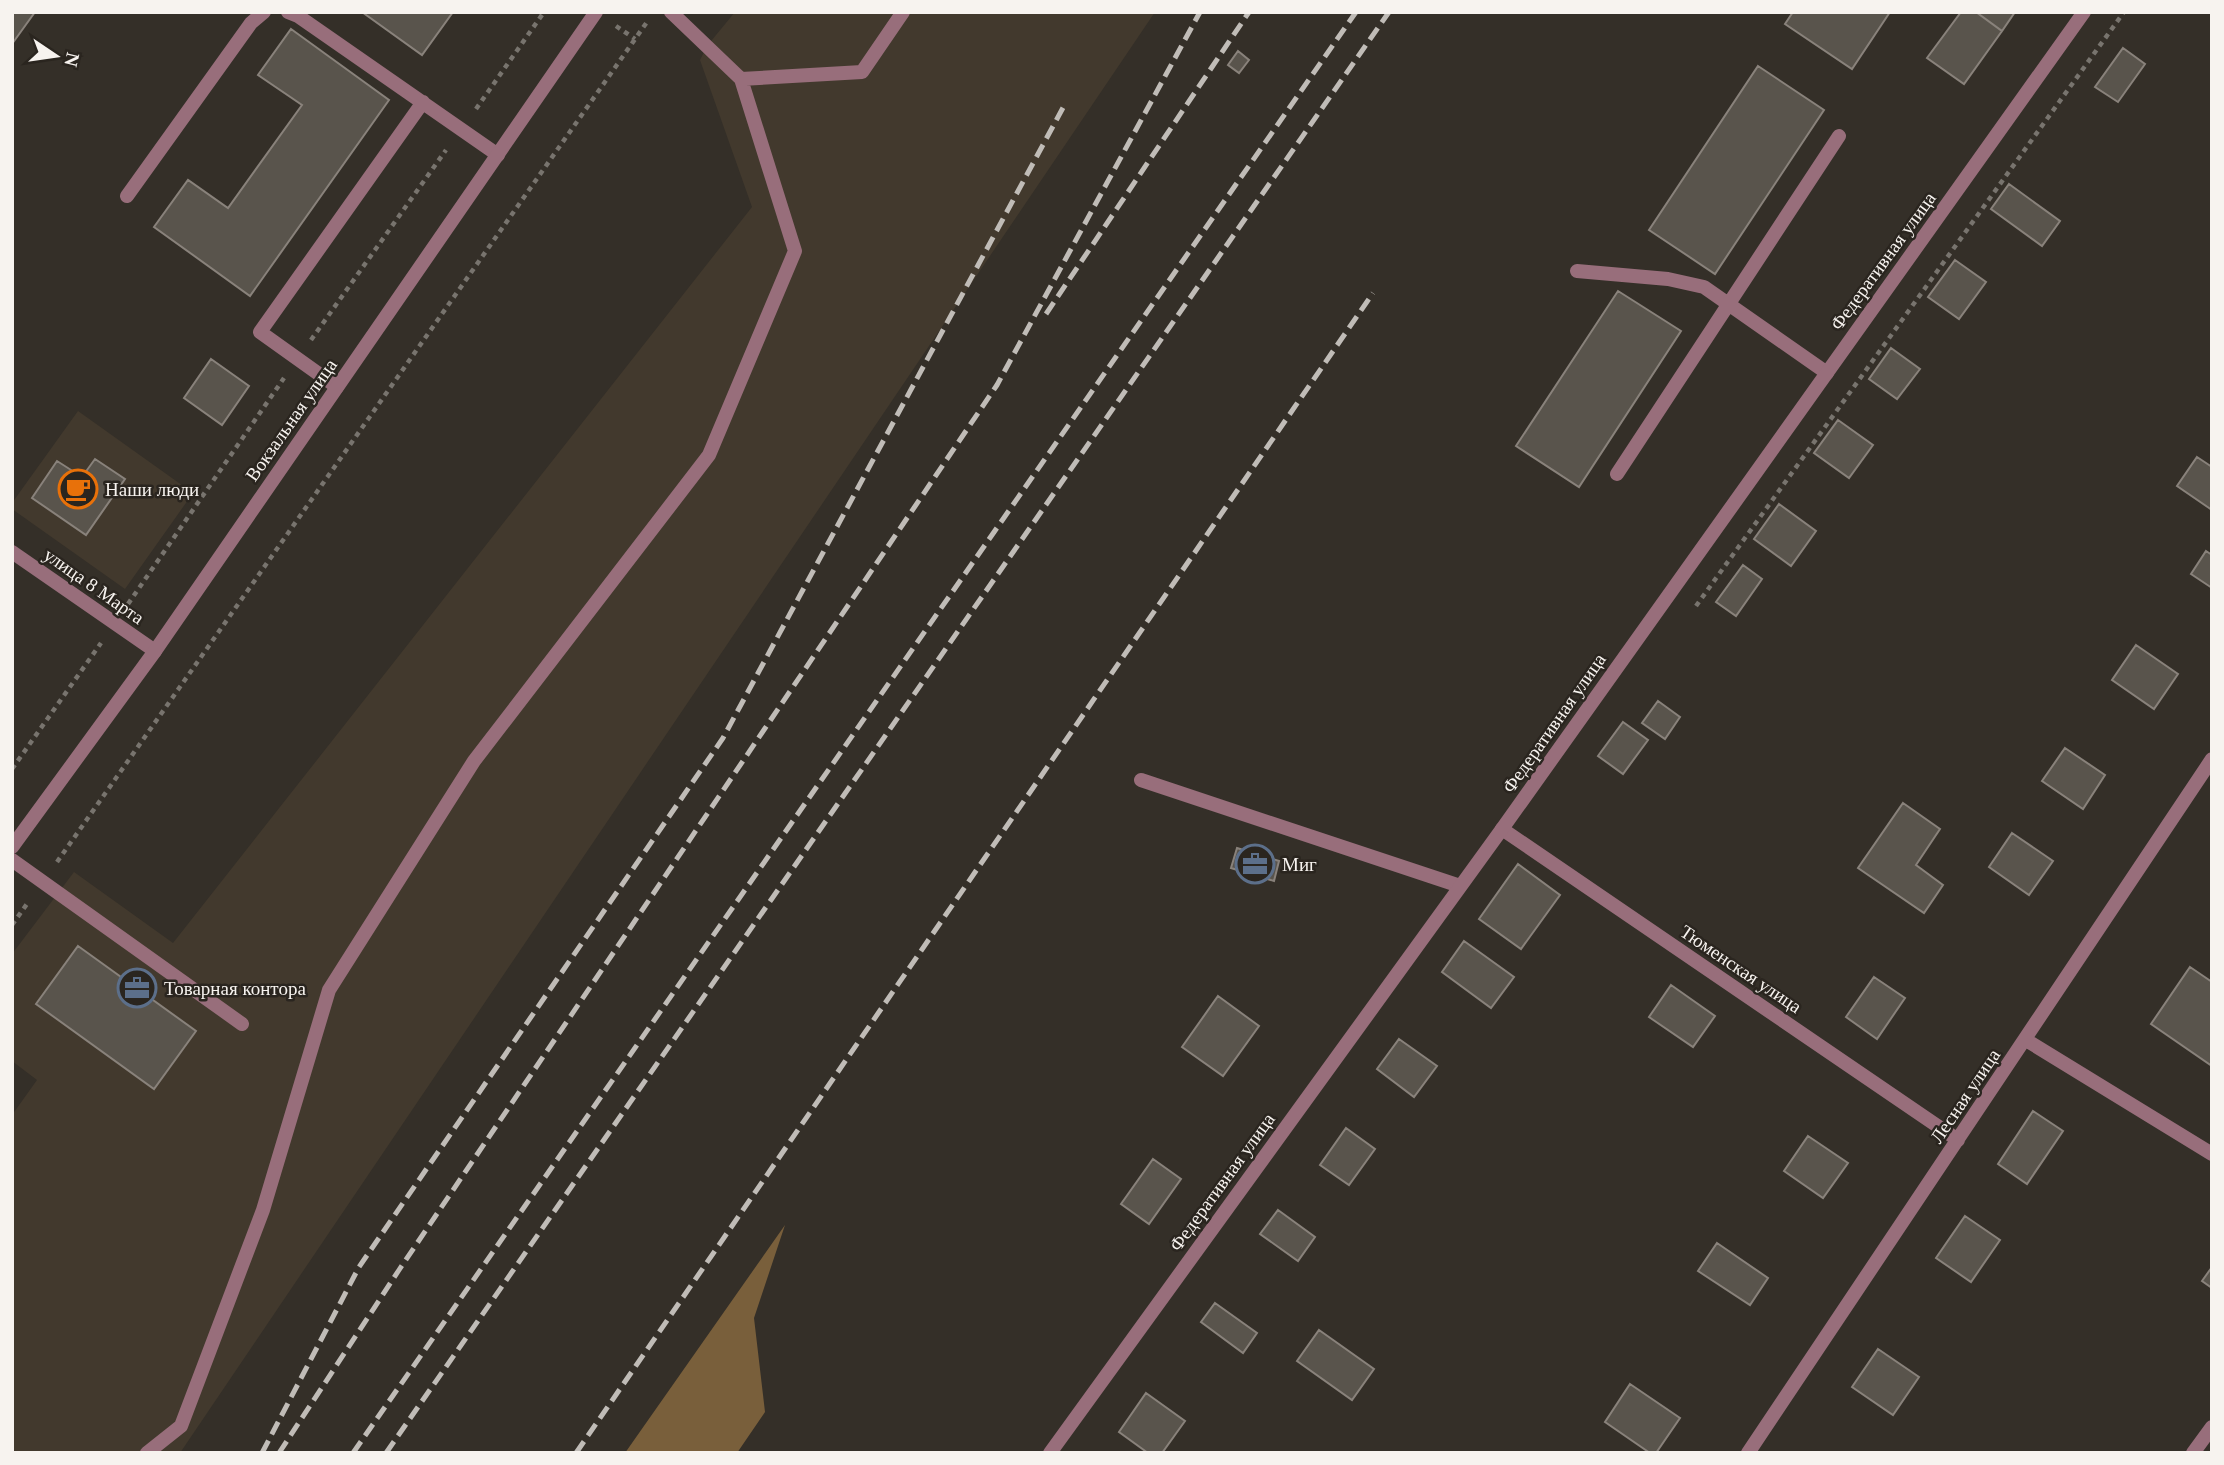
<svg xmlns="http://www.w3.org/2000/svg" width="2224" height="1465" font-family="'Times New Roman',serif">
<rect width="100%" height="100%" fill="#342f28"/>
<!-- built -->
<path fill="#42392d" d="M735,12H1155L180,1453H12V1115L37,1080L12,1061V954L74,872L173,943L752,207L700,60L707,46Z
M78,411L193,493L125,589L12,509V503Z"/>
<!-- forest -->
<path fill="#795f3b" d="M785,1225L754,1318L765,1412L737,1453H625Z"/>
<!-- building -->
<path fill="#59544c" stroke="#89827b" stroke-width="2" d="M12,12H35L12,44Z
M362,12H453L422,55Z
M1793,12H1890L1852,69L1785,24Z
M1961,12H1976L2002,31L1964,84L1927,58Z
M1976,12H2015L2002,31Z
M291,29L389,100L250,296L154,227L188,180L228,208L302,105L258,75Z
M2123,48L2145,64L2118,102L2095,87Z
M1238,51L1249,60L1239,73L1228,65Z
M1758,66L1824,110L1715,274L1649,230Z
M2009,184L2060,221L2042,246L1991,209Z
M1955,260L1986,282L1959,319L1928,297Z
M1618,291L1681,331L1579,487L1516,446Z
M1891,348L1920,369L1897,399L1869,379Z
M211,359L249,386L222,425L184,398Z
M1838,420L1873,445L1849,478L1814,453Z
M2197,457L2212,467V510L2177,486Z
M95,459L125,479L86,535L32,498L57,461L82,477Z
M1779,504L1816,531L1791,566L1754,539Z
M2206,551L2212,555V588L2191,574Z
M1743,565L1762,579L1736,616L1716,602Z
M2136,645L2178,674L2154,709L2112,680Z
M1658,701L1680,717L1665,739L1642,723Z
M1623,722L1648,740L1623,774L1598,756Z
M2065,748L2105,775L2083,809L2042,781Z
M1903,803L1940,829L1916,865L1943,885L1924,913L1858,868Z
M2012,833L2053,861L2029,895L1989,867Z
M1237,848L1279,861L1274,881L1231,868Z
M1518,864L1560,895L1521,949L1479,919Z
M1464,941L1514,977L1491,1008L1442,972Z
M78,946L196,1031L154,1089L36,1004Z
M2190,967L2212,982V1066L2151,1024Z
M1874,977L1905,998L1877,1039L1846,1017Z
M1671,985L1715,1016L1693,1047L1649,1017Z
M1218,996L1259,1026L1223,1076L1182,1047Z
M1399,1039L1437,1066L1414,1097L1377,1069Z
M2033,1111L2063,1131L2027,1184L1998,1164Z
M1346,1128L1375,1149L1349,1185L1320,1165Z
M1808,1136L1848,1163L1823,1198L1784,1171Z
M1153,1159L1181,1179L1149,1224L1121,1204Z
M1278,1210L1315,1237L1298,1261L1260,1234Z
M1965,1216L2000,1240L1971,1282L1936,1258Z
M1717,1243L1768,1278L1750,1305L1698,1271Z
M2212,1267V1288L2202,1281Z
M1215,1303L1257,1333L1243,1353L1201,1322Z
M1319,1330L1374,1369L1352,1400L1297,1361Z
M1878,1349L1919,1377L1893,1415L1852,1387Z
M1630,1384L1680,1418L1656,1453H1650L1605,1422Z
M1146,1393L1185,1421L1162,1453H1148L1119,1432Z"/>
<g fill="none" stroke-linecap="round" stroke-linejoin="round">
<!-- path -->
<path stroke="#78746e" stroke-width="4.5" stroke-dasharray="5 5" stroke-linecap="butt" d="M616,26L635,39
M476,109L544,12
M311,340L446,150
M128,604L284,378
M1696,606L2124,12
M12,769L101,643
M57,862L647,22
M12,925L29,901"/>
<!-- service -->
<path stroke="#986e7b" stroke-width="14" d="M288,12L298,16L498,155
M741,79L862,72L903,12
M127,196L251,23L264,12
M1577,271L1668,279L1704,287L1827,373
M337,387L260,332L423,102
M1617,474L1839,136
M1141,780L1460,886
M12,860L242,1024
M147,1453L181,1426L263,1210L329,990L474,761L709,455L795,251L741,79L671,12"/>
<!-- minor -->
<path stroke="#986e7b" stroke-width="14" d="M12,552L155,651
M1502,829L1958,1140
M2026,1040L2212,1154
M1748,1453L2212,759
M2193,1453L2212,1427"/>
<!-- tertiary -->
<path stroke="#986e7b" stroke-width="14" d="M12,847L155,651L596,12
M1050,1453L1502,829L2084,12"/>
<!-- rail -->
<path stroke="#c0bcb7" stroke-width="5" stroke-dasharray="14 7" stroke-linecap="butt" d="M1046,314L1249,12
M262,1453L359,1267L723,738L1065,104
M279,1453L399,1270L997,385L1200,12
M353,1453L1356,12
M386,1453L1389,12
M576,1453L1373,293"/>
</g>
<!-- icons -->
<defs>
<symbol id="cafe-ring" viewBox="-11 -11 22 22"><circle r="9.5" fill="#2a251f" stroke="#e8710a" stroke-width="1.5"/><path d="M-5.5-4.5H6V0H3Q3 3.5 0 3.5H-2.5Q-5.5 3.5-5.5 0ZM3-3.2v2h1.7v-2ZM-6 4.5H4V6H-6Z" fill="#e8710a"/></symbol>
<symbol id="office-ring" viewBox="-11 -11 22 22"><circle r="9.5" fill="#2a251f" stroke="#5c6f8a" stroke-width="1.5"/><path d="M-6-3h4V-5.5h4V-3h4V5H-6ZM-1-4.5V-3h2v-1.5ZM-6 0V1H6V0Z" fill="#5c6f8a"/></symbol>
</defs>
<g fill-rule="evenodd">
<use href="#cafe-ring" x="56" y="467" width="44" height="44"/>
<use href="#office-ring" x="1233" y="842" width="44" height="44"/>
<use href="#office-ring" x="115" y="966" width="44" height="44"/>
</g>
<g text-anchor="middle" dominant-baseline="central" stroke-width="5" stroke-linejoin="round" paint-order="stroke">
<!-- street labels -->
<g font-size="19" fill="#f7f3ef" stroke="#2a251f">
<text transform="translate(1883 261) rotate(-54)">Федеративная улица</text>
<text transform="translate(291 420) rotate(-55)">Вокзальная улица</text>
<text transform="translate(94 586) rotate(35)">улица 8 Марта</text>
<text transform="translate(1554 723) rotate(-55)">Федеративная улица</text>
<text transform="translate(1741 969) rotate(34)">Тюменская улица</text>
<text transform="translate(1965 1096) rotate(-56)">Лесная улица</text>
<text transform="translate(1222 1182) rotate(-54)">Федеративная улица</text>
</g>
<!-- poi labels -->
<g font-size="19" fill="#f7f3ef" stroke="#2a251f" text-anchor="start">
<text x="105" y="489">Наши люди</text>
<text x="1282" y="864">Миг</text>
<text x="164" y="988">Товарная контора</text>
</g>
</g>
<!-- border -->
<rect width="2224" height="1465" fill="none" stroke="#f7f3ef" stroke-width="28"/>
<!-- north arrow -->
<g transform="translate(56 56) rotate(103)" stroke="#2a251f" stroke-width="5" paint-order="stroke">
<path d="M0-5L12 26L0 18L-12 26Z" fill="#f7f3ef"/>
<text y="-10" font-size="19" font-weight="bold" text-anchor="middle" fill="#f7f3ef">N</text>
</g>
</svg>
